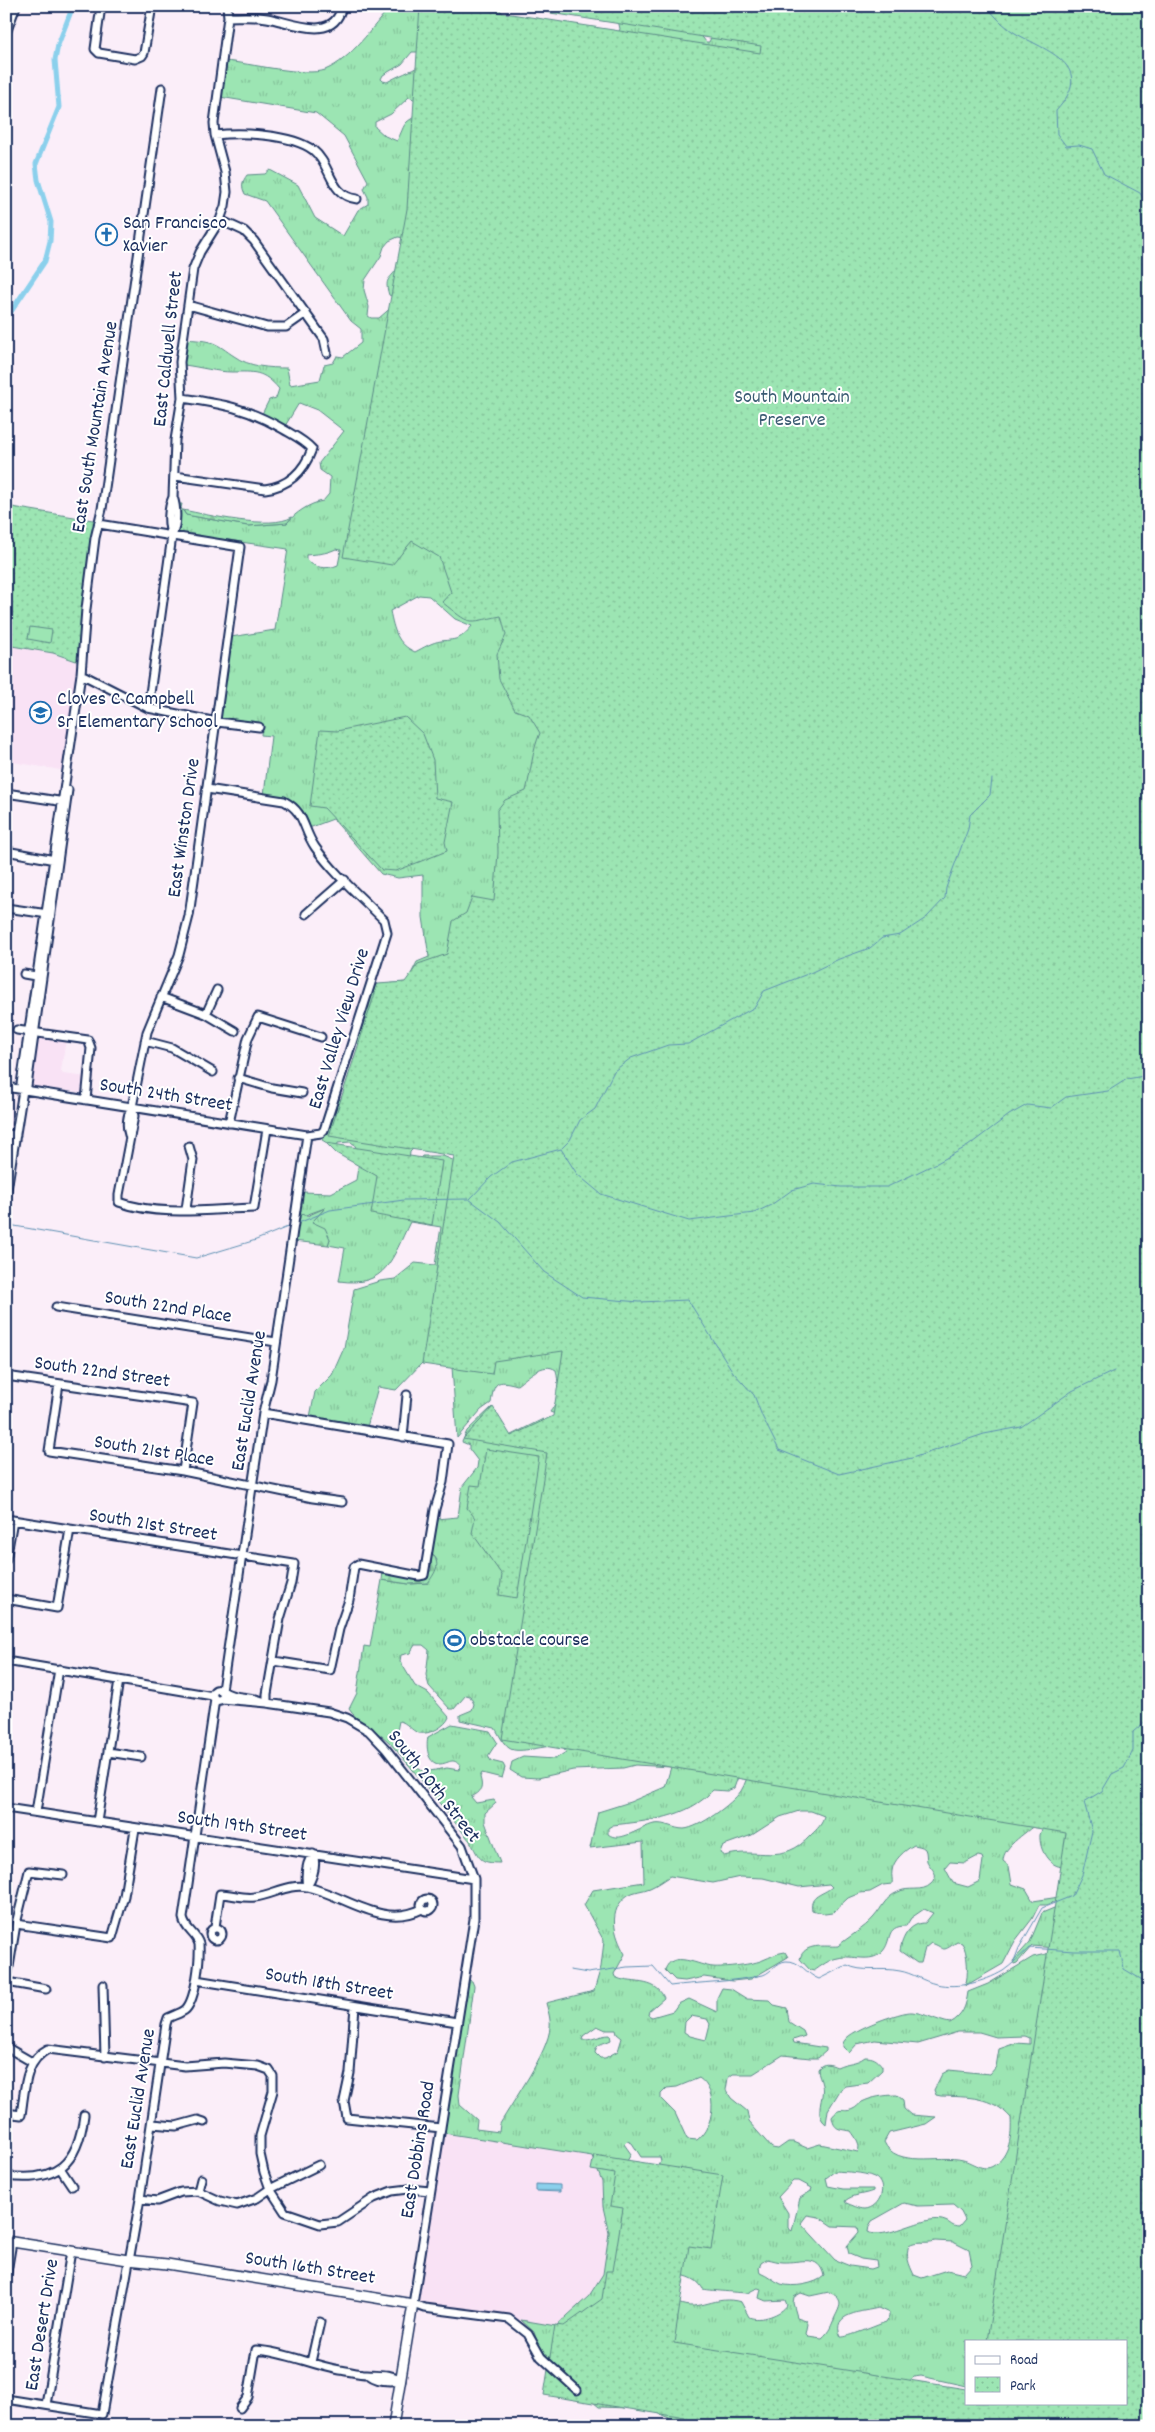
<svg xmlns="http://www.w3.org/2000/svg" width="1155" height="2432" font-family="Dekko,sans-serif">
<defs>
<pattern id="grass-tufts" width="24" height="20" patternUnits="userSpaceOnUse" patternTransform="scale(1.25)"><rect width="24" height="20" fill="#9ce5b3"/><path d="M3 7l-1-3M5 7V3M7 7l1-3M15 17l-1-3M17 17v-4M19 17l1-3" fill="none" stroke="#86c59c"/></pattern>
<pattern id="forest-firs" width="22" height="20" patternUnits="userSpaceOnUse" patternTransform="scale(1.25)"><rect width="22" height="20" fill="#9ce5b3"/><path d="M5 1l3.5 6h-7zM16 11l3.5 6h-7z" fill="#86c59c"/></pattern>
<pattern id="park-dots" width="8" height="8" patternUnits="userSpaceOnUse" patternTransform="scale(1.25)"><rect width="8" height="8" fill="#9ce5b3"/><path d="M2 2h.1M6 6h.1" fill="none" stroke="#86c59c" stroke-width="1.8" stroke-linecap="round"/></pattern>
<pattern id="water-rules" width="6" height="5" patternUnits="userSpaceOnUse" patternTransform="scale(1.25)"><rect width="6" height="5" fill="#8bd0ec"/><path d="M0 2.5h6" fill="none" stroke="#77b3cd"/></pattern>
</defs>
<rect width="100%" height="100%" fill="#fbeef9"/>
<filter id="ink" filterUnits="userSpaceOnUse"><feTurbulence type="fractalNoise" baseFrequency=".02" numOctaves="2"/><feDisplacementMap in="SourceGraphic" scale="10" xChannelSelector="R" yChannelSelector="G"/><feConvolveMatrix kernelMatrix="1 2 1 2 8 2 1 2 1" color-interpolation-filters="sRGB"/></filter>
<g filter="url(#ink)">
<!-- built -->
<path fill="#f9e2f5" d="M6,645L53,653L82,663L67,771L6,761Z
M38,1035L66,1039L61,1071L63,1074L87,1077L84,1093L32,1086Z
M444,2133L592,2156L602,2182L603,2207L609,2233L603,2274L589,2296L556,2326L416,2304Z"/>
<!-- grass -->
<path fill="url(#grass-tufts)" stroke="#5c8a88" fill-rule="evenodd" d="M391,6H467L450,26L487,23L490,8L493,6L501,11L510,21L616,37L620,29L617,15L700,34L706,42H709L716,27L1149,6V341L1024,1515L1149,2426L1126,2403V2341H966V2386L921,2376L914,2377L908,2382L966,2403L960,2426H668L669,2418L655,2412L629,2408L599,2407L556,2371L541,2354L534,2332L521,2320L556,2326L589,2296L603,2274L609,2233L603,2207L602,2182L592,2156L444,2133L467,1980L472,1981L474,1986L459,2095L460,2105L477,2120L476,2129L499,2132L500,2124C513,2101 549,2051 550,2027C551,2019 548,2011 546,2003L594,1991L601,1967L604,1941L584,1905L593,1890L644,1882L643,1842L590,1848L598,1812L630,1802L665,1787L671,1767L635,1765L623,1768L573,1770L538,1778L521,1777L510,1770L512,1762L523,1757L555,1759L566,1752L561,1746C547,1744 518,1755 509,1748C503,1744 499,1734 495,1728L460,1720V1715L472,1710L474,1704L470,1696L466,1695L454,1709H450L429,1686L426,1675L429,1650L423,1645H415L410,1653L401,1655L400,1661L415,1686L428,1693L449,1717C446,1726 430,1735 419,1733C411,1731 407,1722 399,1721L396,1736L406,1746L413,1765L424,1772L447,1768L459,1770L460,1766C453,1756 449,1764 439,1764C427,1763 426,1746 428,1737L452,1724L490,1731L497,1742L488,1756L491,1761L503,1764L505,1768L502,1778L482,1773L480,1777C483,1788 482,1792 471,1797L476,1803L494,1800L496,1803L485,1813V1822L500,1863C479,1863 480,1859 470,1841C443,1809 418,1774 390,1743C378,1731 356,1721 349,1709L357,1693L364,1646L370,1647L382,1580L409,1584L428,1583L437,1560L432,1553L436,1519L458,1517L462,1487L477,1468L478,1461L469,1449V1445L462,1442L467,1431L492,1407L509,1436L543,1419L536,1428L560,1416L550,1412C560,1399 559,1385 556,1370C543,1361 528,1377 517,1385C496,1379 494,1382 491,1403L481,1410L457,1438L452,1367L422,1363L396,1390L378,1387L367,1427L310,1417L315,1392L332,1375L344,1348L354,1289L380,1281L395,1279L415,1263L435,1265L441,1227L410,1222C392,1258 387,1288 339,1281L345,1248L328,1245L330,1239L312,1222L325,1208L297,1218L302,1192L331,1193L356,1180L360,1155L354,1144L350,1142L338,1143L337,1149L322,1140L338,1101L340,1099L347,1100L365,1048L356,1042L373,985L407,982L417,962L429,957L423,917V875L398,878L381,874L333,819L309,828C297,800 293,799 264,795L271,736L261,735L262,725L220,719L231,637L275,630L288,549L180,533L177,530L178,504H182L181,508L186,515L248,526L287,523C295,513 310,503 323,501L329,494L330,477L320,470L319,463L344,431L317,410L299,403L285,426L262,414L269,400L276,398L279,389C263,370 254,372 232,372C217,372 200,367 184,365L187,339C194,340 203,340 210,342C220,345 226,351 234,356C249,367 270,368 287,368L290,385L320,380L324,365L333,363L337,356L343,357L361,343V329L351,321L265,201L245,194C241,186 242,182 247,175L265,174L270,170L298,185L315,218L343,236L358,210L368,204V197L364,189L368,181L344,136L316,113L220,97L225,61C247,63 307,77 325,70C352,59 372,27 391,6ZM412,52H419L421,65C410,72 399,75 387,82L383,81L381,79L383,75L402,64ZM409,97L418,101L421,114C401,123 406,124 397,141L385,136L375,127V122L391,114ZM398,237L406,238C403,247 402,258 398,266C392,280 383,276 389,295L393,297V306L379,318H371L368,316L369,307L364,290L365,280L381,256L384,247L389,241ZM336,549L341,550L338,565C327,570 313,568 306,559V555C317,554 325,554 336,549ZM419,595L429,596L455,619L472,626C460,640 458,639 441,641C432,642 423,648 415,652C397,644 394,630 390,611ZM414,1148L476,1152L455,1161L443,1156H422L418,1162L409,1161L410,1152ZM751,1767C748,1774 745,1785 741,1791C732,1804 699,1828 684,1829C673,1829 665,1822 654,1824C640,1827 620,1844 608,1834V1828L613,1825C648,1821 688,1818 713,1790L727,1791L734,1788L738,1777ZM799,1811H811L824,1816C823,1824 817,1829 811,1835C782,1867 758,1846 724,1856L720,1853L722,1847L727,1844L752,1835L780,1817ZM1040,1820L1044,1823C1043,1827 1041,1832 1040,1835C1039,1850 1049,1867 1064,1867L1059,1897L1033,1901L1026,1889L1012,1884L1009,1866L1003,1861C1003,1845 1029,1832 1040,1820ZM914,1845C918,1846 922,1846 925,1849C927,1853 926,1857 927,1861C931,1870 941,1874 931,1884C922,1893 908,1886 898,1892C884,1898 883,1907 874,1917C864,1929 849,1936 838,1946C825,1947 804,1942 800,1959L810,1970L814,1971C821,1966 830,1959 838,1958C853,1954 870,1964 882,1952C893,1941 884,1926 906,1926L911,1918L924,1909L933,1913L925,1923C910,1923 902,1937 900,1951L917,1963H921L925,1948L931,1943C947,1948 939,1954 957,1942L962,1943C968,1951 969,1977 965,1986L1003,1964L1015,1941L1032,1919L1039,1905H1047L1063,1898L1066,1903L1042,1913L1030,1942L1013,1961L1014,1964L1017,1963L1032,1946L1067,1949L1033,1957L988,1984L968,1992C966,2006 963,2016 950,2023C937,2021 925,2013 912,2012C901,2011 851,2030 845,2040C843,2042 843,2044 843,2047L849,2053L857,2044L875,2040L918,2044L958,2032H979L996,2037L1025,2036L1030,2038V2044L1016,2043L999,2049L996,2067L990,2074L949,2070L942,2074L934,2090L936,2095L941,2096C968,2097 992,2096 1011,2118C1012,2135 1010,2156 993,2166C983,2172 972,2162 963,2160C940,2154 896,2169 884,2142L889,2133L926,2124L936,2117L911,2115L904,2109L903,2100L897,2095C885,2095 872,2097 862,2102C859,2104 856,2108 853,2109C843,2114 841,2105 832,2117C834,2130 839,2129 851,2131C856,2138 861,2144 858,2152L820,2144L807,2148L793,2142H788L778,2149L772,2148L749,2122L747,2111L731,2098L726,2090L728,2078L733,2074H753L783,2055L810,2058H818L826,2051V2048L794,2043L793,2040L805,2036L803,2031L789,2022L787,2008L774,2005L769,2000L747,1999L731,1989L722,1988L717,1998V2012L689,1999L678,2004L673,2011L652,2017L648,2015L649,2011L664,1998C656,1977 629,1985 615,1977L614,1974L625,1954C614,1935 607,1910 628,1895C634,1891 643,1891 650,1888C657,1885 663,1880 670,1876L713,1883L740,1877L763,1878L799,1887L829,1884L832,1887C823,1895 809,1895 812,1910L825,1914L832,1913L848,1898L860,1893L870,1892L883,1885L892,1884C893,1879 891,1876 892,1871C893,1860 905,1850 914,1845ZM978,1856L982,1857L983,1860L980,1881L968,1887L953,1883L945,1868L950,1862L965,1863ZM691,2016L707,2019L710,2024L706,2040L690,2036L684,2032L685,2022ZM597,2026L606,2030H616L617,2034L622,2038L618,2051L605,2058H600L595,2053C596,2043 603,2044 611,2040L610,2035C600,2035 591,2041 582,2040L583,2036ZM699,2078C719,2091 714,2127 697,2140L687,2139L675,2113L661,2099V2094L667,2088L677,2087ZM627,2141L632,2143L641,2157H660L661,2161L656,2168L626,2163L631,2154L624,2144ZM835,2171C846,2172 863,2172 874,2177C889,2185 880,2208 865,2209C859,2209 852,2205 846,2203L845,2201C853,2194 864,2195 873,2191V2189H843L828,2186L826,2178ZM793,2181H799L812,2188L811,2191L800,2198L792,2231L788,2228V2213L778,2197ZM904,2203L918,2206L953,2205L961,2212L965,2220L959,2227C952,2227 951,2223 945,2221C938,2218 928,2220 922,2222C909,2225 880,2239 868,2232L869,2226L872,2221ZM807,2215L819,2217L832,2226L858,2227L859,2232L847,2246L849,2254L861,2259L876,2261L877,2267L871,2269L850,2266L835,2260L801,2223ZM935,2241L953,2242L969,2250L972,2265L964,2274L947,2270L922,2278L914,2275C909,2264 905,2256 909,2245C916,2240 926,2244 935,2241ZM767,2259C773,2260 778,2262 783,2262C800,2263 819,2253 824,2276C816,2284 793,2288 781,2284C774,2281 768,2275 760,2272L759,2268L761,2263ZM669,2272C683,2276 696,2276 703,2289C705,2290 744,2293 747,2293C750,2292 754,2289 758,2288L761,2289L759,2298L766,2301L785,2300L787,2305C782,2314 760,2322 749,2317L741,2302C715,2294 700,2313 678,2303ZM829,2292C844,2299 841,2305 835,2317C831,2326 830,2331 822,2338L808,2336L806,2334L808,2324L806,2320L797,2317L793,2303L794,2297L801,2293L810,2296ZM878,2308L889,2313V2317L886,2322C877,2325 847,2338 841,2337C829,2312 865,2312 878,2308Z
M785,1952L788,1957L751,1979L732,1981L704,1977L685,1981L675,1980L665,1970C672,1949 699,1966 713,1967C723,1968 755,1964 763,1960C771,1957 776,1953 785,1952Z
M865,2057C873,2057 877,2059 882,2066V2070L868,2083L845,2086L841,2089L828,2110L826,2124C813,2114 825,2098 822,2085C821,2079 818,2076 818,2069C823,2062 830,2064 837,2067C847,2062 856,2064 865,2057Z"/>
<!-- forest -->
<path fill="url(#forest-firs)" stroke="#5c8a88" d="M183,510C209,515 271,530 292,517L287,523L248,526L186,515Z
M325,1208L312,1222L325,1228L330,1239L328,1245L293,1241L297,1218L301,1214L307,1216Z
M432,1553C441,1565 436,1571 428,1583L409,1584L382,1580L383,1572L424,1580L431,1570Z"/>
<!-- park -->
<path fill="url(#park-dots)" stroke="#5c8a88" d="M420,6H460L760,53L761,46L506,6H1149V2426H684L685,2418L544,2395L555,2325L564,2326L602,2299L606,2271H613L623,2208L610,2206L615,2174L591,2170L594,2155L723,2175L711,2249L689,2246L674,2343L966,2389V2403H1126V2341H987L1066,1833L502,1739L547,1453L463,1439L493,1407L511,1436L553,1416L563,1351L494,1361L492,1374L422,1364L454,1156L329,1136L378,984L405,982L418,964L447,954L453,921L466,913L472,897L494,901L498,853L497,810L505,800L526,791C531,772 532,751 540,733L529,715L515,710L499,679L497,654L506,635L501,616C465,623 472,626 442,602L451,592L439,557L412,541L392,565L343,557L407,209Z
M6,506L99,521L82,663L53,653L6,645Z
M405,717L423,734L433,760L435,798L453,802L445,842L447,851L396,871L382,870L324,808L310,806L320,730L337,731Z
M326,1143L442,1161L432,1225L371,1214L377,1176L336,1153Z
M486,1449L539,1457L517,1598L499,1595L502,1575L472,1533L475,1518L467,1508L471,1485L480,1486Z"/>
<!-- pitch -->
<path fill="#9ce5b3" stroke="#5c8a88" d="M30,627L52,630L50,643L28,639Z"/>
<!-- water -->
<path fill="url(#water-rules)" stroke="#5e90b3" d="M536,2184L560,2185V2192L536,2191Z"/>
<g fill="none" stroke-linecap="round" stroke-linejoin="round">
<!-- stream -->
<path stroke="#5e90b3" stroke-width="1" d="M987,6C994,16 1004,26 1015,33C1046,51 1098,65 1056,111L1057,134L1066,146L1079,145L1092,149L1104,174L1140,193L1148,206L1141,215L1149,257
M562,1148L570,1140L580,1120L595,1109L614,1071L631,1058L668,1045L688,1044L755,1007L764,991L810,973L839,959L870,948L882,938L900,935L926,918L945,898L946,888L968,829L970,815L990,795L992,779
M470,1199L491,1177L512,1162L561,1149L577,1174L601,1194L689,1221L754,1213L771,1205L792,1190L814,1184L841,1187H887L937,1163L968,1146L1009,1115L1027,1105L1051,1108L1066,1097L1108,1091L1127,1079L1149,1075
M296,1224L330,1210L404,1200L469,1199L500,1222L544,1272L582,1297L639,1302L688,1300L733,1372L754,1395L762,1416L779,1450L839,1474L912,1458L984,1434L1021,1427L1072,1391L1114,1371
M9,1225L196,1258L256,1240L290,1226
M1014,1961L1019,1948L1042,1908L1072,1896L1082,1875L1092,1831L1084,1802L1102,1791L1112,1774L1124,1768L1133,1751V1732L1149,1718
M570,1970L588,1973L627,1967L653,1966L670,1986C701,1982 733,1982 763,1975C772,1972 776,1962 786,1961C800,1960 807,1975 819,1979L847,1965C862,1973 881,1967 900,1971C912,1973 923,1981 936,1984C958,1989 984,1982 1003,1971C1012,1965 1021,1955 1029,1948L1074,1951H1120L1124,1969L1149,1984"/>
<!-- canal -->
<path stroke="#8bd0ec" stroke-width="5" d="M6,319L45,261L50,241L51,222L38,180L36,164L59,107L55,60L58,45L73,6"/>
<defs>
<path id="minor" d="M101,6L95,49L99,53L135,59L142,56L144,53L152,6
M228,17C241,17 254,16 267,18C291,22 334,44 342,6
M6,33L16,6
M215,135C241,132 291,134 313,150C332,165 329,196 357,199
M220,220L244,231L254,241L324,339L327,353
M188,305L267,327H286L306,313
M175,476L265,489C289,486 304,471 312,449C304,440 293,435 283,429C247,408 223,404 182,398
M99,524L240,547L189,916L179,955L147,1032L132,1107C127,1115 126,1126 129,1135
M172,536C167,524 168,508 173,497L175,440L182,398L180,362L193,269L200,252L220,220L225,206L227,192L225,172L215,135L214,123L228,17L227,6
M81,674L148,708L217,722L259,727
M148,708L172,536C177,524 177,508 173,497
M6,793L65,802
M6,851L55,860
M6,908L48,914
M306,914L345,880
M24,974L41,977
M161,997L206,1014L235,1031
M206,1014L217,990
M17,1030L88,1040L91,1048L86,1100
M145,1041L172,1048L213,1072
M238,1078L272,1088L302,1093
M6,1087L307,1135L321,1133L324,1130L387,933L384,920C361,897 334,874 315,847C302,828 306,813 284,801L207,789
M23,1090L27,1086L68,790
M132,1107L134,1116L119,1195V1202C160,1217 211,1209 254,1208L267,1129
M229,1123L248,1038L258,1017L321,1037
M6,1134L16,1135
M6,1196L23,1090L21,1084L81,674L86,609L95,538L102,509L162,88
M186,1209L193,1160L189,1146
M56,1307L276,1342
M6,1376L193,1403L183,1471
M59,1384L49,1451L183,1471L313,1498L342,1502
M263,1413L448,1444L443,1482L435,1509L424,1575L419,1576L358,1564L354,1567L349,1600L339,1629L330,1670L274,1661
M403,1437L407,1395
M6,1519L294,1564L291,1583L280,1619L267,1694V1703
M6,1560L13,1520
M6,1599L57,1608L70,1529
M6,1661L213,1696
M212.5 1695a5.5 5.5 0 1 1 11 0a5.5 5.5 0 1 1-11 0Z
M222,1690L263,1413L271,1380L307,1135
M223,1691C233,1699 250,1696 262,1701
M221,1699L267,1703L329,1712L347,1718L369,1731L386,1749L462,1846L474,1879V1919L413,2304L424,2308L509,2319L528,2334L541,2357L577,2390
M108,1752L141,1757
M6,1808L474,1879
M36,1812L59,1669
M97,1822L119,1680
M307,1887C313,1877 317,1865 313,1854
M307,1887C305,1875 306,1863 313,1854
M421 1905a6 6 0 1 1 12 0a6 6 0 1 1-12 0Z
M16,1924L112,1938L124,1896L135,1829
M215,1927L220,1894C232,1894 243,1899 255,1897C273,1895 289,1883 307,1887C345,1895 382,1929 422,1909
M210 1934a6 6 0 1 1 12 0a6 6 0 1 1-12 0Z
M196,1980L457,2022
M7,1982L46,1989
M6,1985L16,1924L29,1871L63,1875
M103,1985L105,2057
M355,2006L350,2073L344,2101L347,2118L441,2128
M6,2047L32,2062
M6,2113L21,2115C25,2090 24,2061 48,2049L161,2063L185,2066L224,2063L258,2066L269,2070L273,2076V2091L260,2136V2154L264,2172L270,2189L319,2165
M152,2124L176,2126L198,2120L204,2122
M60,2168L72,2186
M6,2176C57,2183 78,2164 84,2115
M198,2191L201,2179
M140,2199L157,2201L181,2192L198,2191L220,2201L237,2205L257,2198L270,2189L285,2212L320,2224L338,2222L374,2198L392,2191L409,2189L430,2191
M6,2278L12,2242
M311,2362L320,2322
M369,2375C378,2382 389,2382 401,2380
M6,2399L102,2414L140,2199L166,2024L168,2018C174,2015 182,2013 186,2009C196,1998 200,1959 199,1944C196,1933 185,1930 183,1918L215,1699
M46,2405L71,2251
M240,2408L248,2397L256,2350C286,2352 311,2365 340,2370C349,2371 358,2374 367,2374C379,2375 389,2373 401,2380"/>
<path id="major" d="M6,2241L128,2260L167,2264L413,2304L393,2426"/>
</defs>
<!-- minor casing -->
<use href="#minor" stroke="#1b2f5e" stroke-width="11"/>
<!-- major casing -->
<use href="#major" stroke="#1b2f5e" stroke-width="12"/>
<!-- minor -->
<use href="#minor" stroke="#fff" stroke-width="7"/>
<!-- major -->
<use href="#major" stroke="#fff" stroke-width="9"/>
</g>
</g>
<!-- icons -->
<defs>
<symbol id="church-ring" viewBox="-11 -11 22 22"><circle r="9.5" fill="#fff" stroke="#1f6fb2" stroke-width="1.5"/><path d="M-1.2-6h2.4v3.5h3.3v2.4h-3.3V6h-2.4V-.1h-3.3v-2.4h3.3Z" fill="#1f6fb2"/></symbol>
<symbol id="school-ring" viewBox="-11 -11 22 22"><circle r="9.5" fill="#fff" stroke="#1f6fb2" stroke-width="1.5"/><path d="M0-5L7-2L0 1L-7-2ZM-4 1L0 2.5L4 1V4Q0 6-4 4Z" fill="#1f6fb2"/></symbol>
<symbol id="stadium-ring" viewBox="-11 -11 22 22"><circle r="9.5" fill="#fff" stroke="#1f6fb2" stroke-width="1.5"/><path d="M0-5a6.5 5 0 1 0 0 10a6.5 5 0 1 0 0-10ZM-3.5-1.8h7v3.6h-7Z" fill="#1f6fb2"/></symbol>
</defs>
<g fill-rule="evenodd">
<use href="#church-ring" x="94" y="222" width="25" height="25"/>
<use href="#school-ring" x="28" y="700" width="25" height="25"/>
<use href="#stadium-ring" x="442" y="1628" width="25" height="25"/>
</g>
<g text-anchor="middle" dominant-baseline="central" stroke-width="4" stroke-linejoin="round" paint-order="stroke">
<!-- poi labels -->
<g font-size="20" fill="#1b2f5e" stroke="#fff" text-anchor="start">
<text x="123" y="224">San Francisco<tspan x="123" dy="23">Xavier</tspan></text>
<text x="57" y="700">Cloves C Campbell<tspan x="57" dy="23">Sr Elementary School</tspan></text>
<text x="470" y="1641">obstacle course</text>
</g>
<!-- street labels -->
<g font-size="20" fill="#1b2f5e" stroke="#fff">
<text transform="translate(169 349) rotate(-84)">East Caldwell Street</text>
<text transform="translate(96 427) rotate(-81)">East South Mountain Avenue</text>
<text transform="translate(185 828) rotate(-82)">East Winston Drive</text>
<text transform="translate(340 1029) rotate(-73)">East Valley View Drive</text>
<text transform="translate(166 1096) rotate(9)">South 24th Street</text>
<text transform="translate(168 1308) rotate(9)">South 22nd Place</text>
<text transform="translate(102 1373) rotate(8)">South 22nd Street</text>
<text transform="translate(250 1401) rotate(-81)">East Euclid Avenue</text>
<text transform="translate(154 1452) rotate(9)">South 21st Place</text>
<text transform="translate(153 1526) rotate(9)">South 21st Street</text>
<text transform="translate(433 1787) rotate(52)">South 20th Street</text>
<text transform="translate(242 1827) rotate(8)">South 19th Street</text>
<text transform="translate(329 1985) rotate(9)">South 18th Street</text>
<text transform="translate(139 2099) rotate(-81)">East Euclid Avenue</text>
<text transform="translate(419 2150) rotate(-81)">East Dobbins Road</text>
<text transform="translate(310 2269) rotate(9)">South 16th Street</text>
<text transform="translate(43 2325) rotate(-81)">East Desert Drive</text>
</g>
<!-- park labels -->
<g font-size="20" fill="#3b5c73" stroke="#fff">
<text x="792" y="398">South Mountain<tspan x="792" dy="23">Preserve</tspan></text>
</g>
</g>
<!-- margin -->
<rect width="1155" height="2432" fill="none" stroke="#fff" stroke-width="25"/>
<rect x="12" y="12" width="1130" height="2407" fill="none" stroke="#1b2f5e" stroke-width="2" filter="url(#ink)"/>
<!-- legend -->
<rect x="965" y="2340" width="162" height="65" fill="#ffffff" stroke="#a4acbf"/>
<rect x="975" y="2356" width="25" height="8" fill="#ffffff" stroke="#a4acbf"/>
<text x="1010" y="2364" font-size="15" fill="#1b2f5e">Road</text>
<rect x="975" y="2377" width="25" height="15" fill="url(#park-dots)" stroke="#a4acbf"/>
<text x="1010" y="2390" font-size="15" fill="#1b2f5e">Park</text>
</svg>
